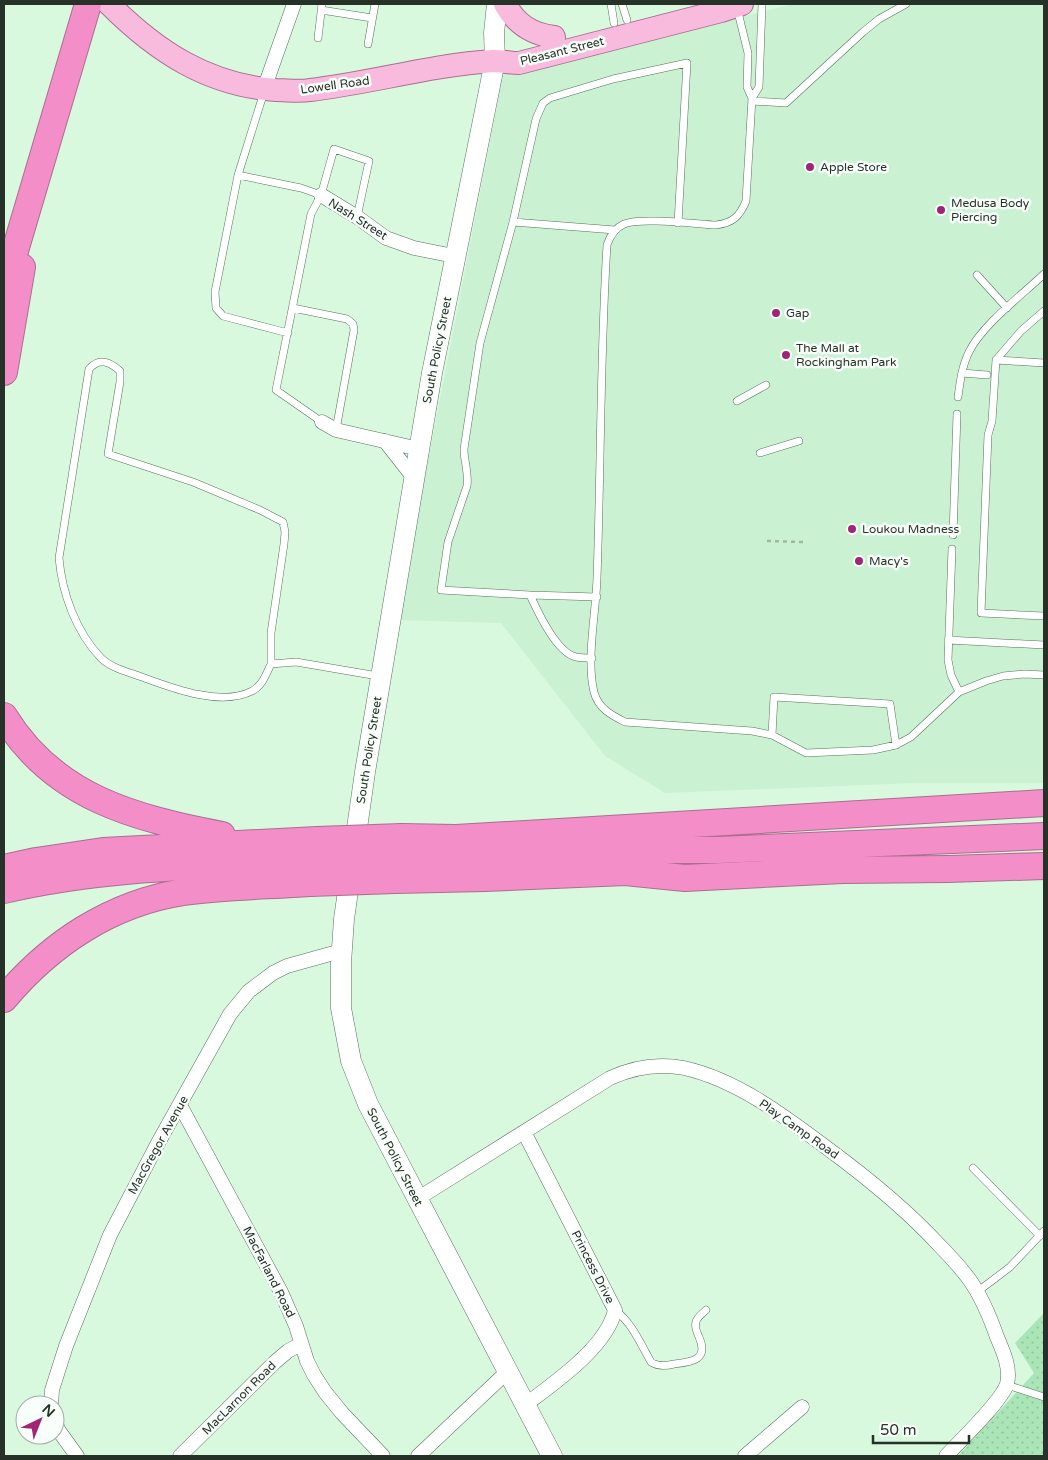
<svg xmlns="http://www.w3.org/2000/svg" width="1048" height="1460" font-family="'Varela Round',sans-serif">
<defs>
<pattern id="park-dots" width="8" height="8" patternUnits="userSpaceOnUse" patternTransform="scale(1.25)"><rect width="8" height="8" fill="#aae5b7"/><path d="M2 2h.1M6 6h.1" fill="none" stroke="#92c59d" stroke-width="1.8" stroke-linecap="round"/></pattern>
</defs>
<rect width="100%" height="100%" fill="#d9f9df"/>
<!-- built -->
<path fill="#caf1d2" d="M794,4H1044V783H916L665,793L605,756L501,623L397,620L503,75Z"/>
<!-- park -->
<path fill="url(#park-dots)" d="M1044,1313V1456H958L1034,1373L1015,1343Z"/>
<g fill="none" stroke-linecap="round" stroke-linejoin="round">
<defs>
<path id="lane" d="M611,4L614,23
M622,4L627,20
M762,4L759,87L752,98L746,201C740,216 733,223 716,225C696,224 640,217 624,224C615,228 610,236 607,245C600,355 601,467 597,578C596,612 586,660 594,692C598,708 611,715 625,722L752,731L772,735L774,697L890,704L896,745
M737,8L748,53L747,87L752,98
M321,10L372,18
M318,38L322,4
M368,44L375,4
M264,92L238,175L215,292L216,308L223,316L288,333
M752,101L786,103L863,32L879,19L906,4
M238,175L301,188L321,195
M513,222L615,230
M977,275L1007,308
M293,308L347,319L353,324L354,330L336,430
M1044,311L1021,331L996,360L992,421L988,435L981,613L1044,616
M996,360L1044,363
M962,373L987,375
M958,397C960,382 962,366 969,352C982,325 1022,295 1044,274
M737,401L766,385
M322,422L276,390L311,214L321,195L334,149L369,161L357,217
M760,453L799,441
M953,535L957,414
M952,549L948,660L951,675L959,692
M530,595L597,597
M948,640L1044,645
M592,658C587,658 581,658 576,657C556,652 538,612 530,595L441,590L448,542L467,486C469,473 464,462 464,449L480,343L513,222L536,119L543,103L550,98L613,79L687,63L678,223
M271,664V633L284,544L285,532L283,522L260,510L193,482L108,454L120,382V371C110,362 99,357 89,369L59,558C62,593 76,632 101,658C111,668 128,672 142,677C172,688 221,707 252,691C263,685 266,674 271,664L296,662L378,676
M772,735L806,753L873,750L896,745L911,737L959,692L986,681L1003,676L1025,674L1044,675
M973,1168L1040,1236
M977,1292L1010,1267L1044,1231
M615,1310C633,1324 640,1343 651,1362C658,1367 666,1366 674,1364C692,1362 709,1360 699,1337C697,1332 694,1328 696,1322C697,1317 702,1314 706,1310
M1007,1385L1044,1397"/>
<path id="street" d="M264,89L294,4
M321,195L357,217L386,238L414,248L454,256
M322,422L336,430L419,449
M385,441L414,478
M180,1105L281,1292L296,1326L307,1361L314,1375L325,1392L342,1413L383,1456
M524,1132L615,1310C607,1347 554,1383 525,1405
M417,1199L610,1078C634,1067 658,1063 684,1068C738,1080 787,1118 831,1151C870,1180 906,1209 939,1245C950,1256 960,1267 969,1279C982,1297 990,1317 997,1337C1003,1351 1011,1368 1007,1384C1002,1401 959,1442 946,1456
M51,1405L52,1390L66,1346L110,1235L158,1143L230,1014L249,991L273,973L287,966L341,951
M55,1422L59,1431L77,1456
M180,1456L275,1362L288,1351L301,1344
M418,1456L507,1372
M745,1456L802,1407"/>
<path id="secondary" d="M497,4L494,33L495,61L432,373L365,772L344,919L341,963V1008L351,1061L368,1104L552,1456"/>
<path id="primary" d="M109,4C156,51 207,85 276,90C287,90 299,92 310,90C371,83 431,65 493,61C502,61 510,63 519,63L721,11L742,4
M505,4C516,24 531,34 554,37"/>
<path id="highway" d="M4,288L88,4
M4,372L22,267
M4,716C54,798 135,818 222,835
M402,837L456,838L1044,803
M398,858L623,850H718L1044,836
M4,868L36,861L103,851L317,840
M395,880L485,878L625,872L685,878L843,870L948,869L1044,866
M4,890C105,866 210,866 314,861
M4,999C50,944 111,903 184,892C225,886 268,886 310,883"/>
</defs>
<!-- lane casing -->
<use href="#lane" stroke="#56725c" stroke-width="8"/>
<!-- street casing -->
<use href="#street" stroke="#56725c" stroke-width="15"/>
<!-- secondary casing -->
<use href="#secondary" stroke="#56725c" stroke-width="21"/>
<!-- primary casing -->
<use href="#primary" stroke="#ab6e90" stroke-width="24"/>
<!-- highway casing -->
<use href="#highway" stroke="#ab6e90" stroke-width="28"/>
<!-- path -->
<path stroke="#9eb7a2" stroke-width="2.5" stroke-dasharray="4 4" stroke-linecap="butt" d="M767,541L803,542"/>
<!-- lane -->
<use href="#lane" stroke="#fff" stroke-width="7"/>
<!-- street -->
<use href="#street" stroke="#fff" stroke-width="14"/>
<!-- secondary -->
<use href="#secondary" stroke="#fff" stroke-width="20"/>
<!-- primary -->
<use href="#primary" stroke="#f8bbde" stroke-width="22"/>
<!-- highway -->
<use href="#highway" stroke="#f38ec8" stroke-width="26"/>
<defs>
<path id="highway-bridge" d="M317,840L402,837
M314,861L398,858
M310,883L395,880"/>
</defs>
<!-- highway-bridge casing -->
<use href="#highway-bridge" stroke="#ab6e90" stroke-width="28" stroke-linecap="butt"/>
<!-- highway-bridge -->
<use href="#highway-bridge" stroke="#f38ec8" stroke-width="26"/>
</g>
<!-- markers -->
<g fill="#a12477" stroke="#f8fef9" stroke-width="2">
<circle cx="810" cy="167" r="5"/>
<circle cx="941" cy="210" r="5"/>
<circle cx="776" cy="313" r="5"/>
<circle cx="786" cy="355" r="5"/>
<circle cx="852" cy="529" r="5"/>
<circle cx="859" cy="561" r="5"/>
</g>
<g text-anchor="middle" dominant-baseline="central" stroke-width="5" stroke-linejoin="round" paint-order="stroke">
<!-- street labels -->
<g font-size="12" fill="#263228" stroke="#f8fef9">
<text transform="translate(562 51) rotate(-14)">Pleasant Street</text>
<text transform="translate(335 85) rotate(-8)">Lowell Road</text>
<text transform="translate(358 219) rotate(32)">Nash Street</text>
<text transform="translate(437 350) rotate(-79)">South Policy Street</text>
<text transform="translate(369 750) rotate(-81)">South Policy Street</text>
<text transform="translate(799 1129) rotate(35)">Play Camp Road</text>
<text transform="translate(158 1145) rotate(-61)">MacGregor Avenue</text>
<text transform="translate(395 1157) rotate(63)">South Policy Street</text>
<text transform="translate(593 1267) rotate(63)">Princess Drive</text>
<text transform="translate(269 1272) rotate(63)">MacFarland Road</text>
<text transform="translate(239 1398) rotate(-45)">MacLarnon Road</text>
</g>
<!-- poi labels -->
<g font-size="12" fill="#263228" stroke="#f8fef9" text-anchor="start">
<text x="820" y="167">Apple Store</text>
<text x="951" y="203">Medusa Body<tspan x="951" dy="14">Piercing</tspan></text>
<text x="786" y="313">Gap</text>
<text x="796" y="348">The Mall at<tspan x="796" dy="14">Rockingham Park</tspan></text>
<text x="862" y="529">Loukou Madness</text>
<text x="869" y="561">Macy's</text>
</g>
</g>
<!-- border -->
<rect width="1048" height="1460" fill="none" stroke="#263228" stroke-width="10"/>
<!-- north arrow -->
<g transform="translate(40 1420) rotate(43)"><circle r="24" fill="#f8fef9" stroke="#a4aca5"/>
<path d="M0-4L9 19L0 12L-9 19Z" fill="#a12477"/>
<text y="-8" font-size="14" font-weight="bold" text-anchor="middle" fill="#263228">N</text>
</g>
<!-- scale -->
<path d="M873 1435v8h96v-8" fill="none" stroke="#263228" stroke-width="2.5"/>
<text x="880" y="1435" font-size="15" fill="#263228" stroke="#f8fef9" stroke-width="4" paint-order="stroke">50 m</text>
</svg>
